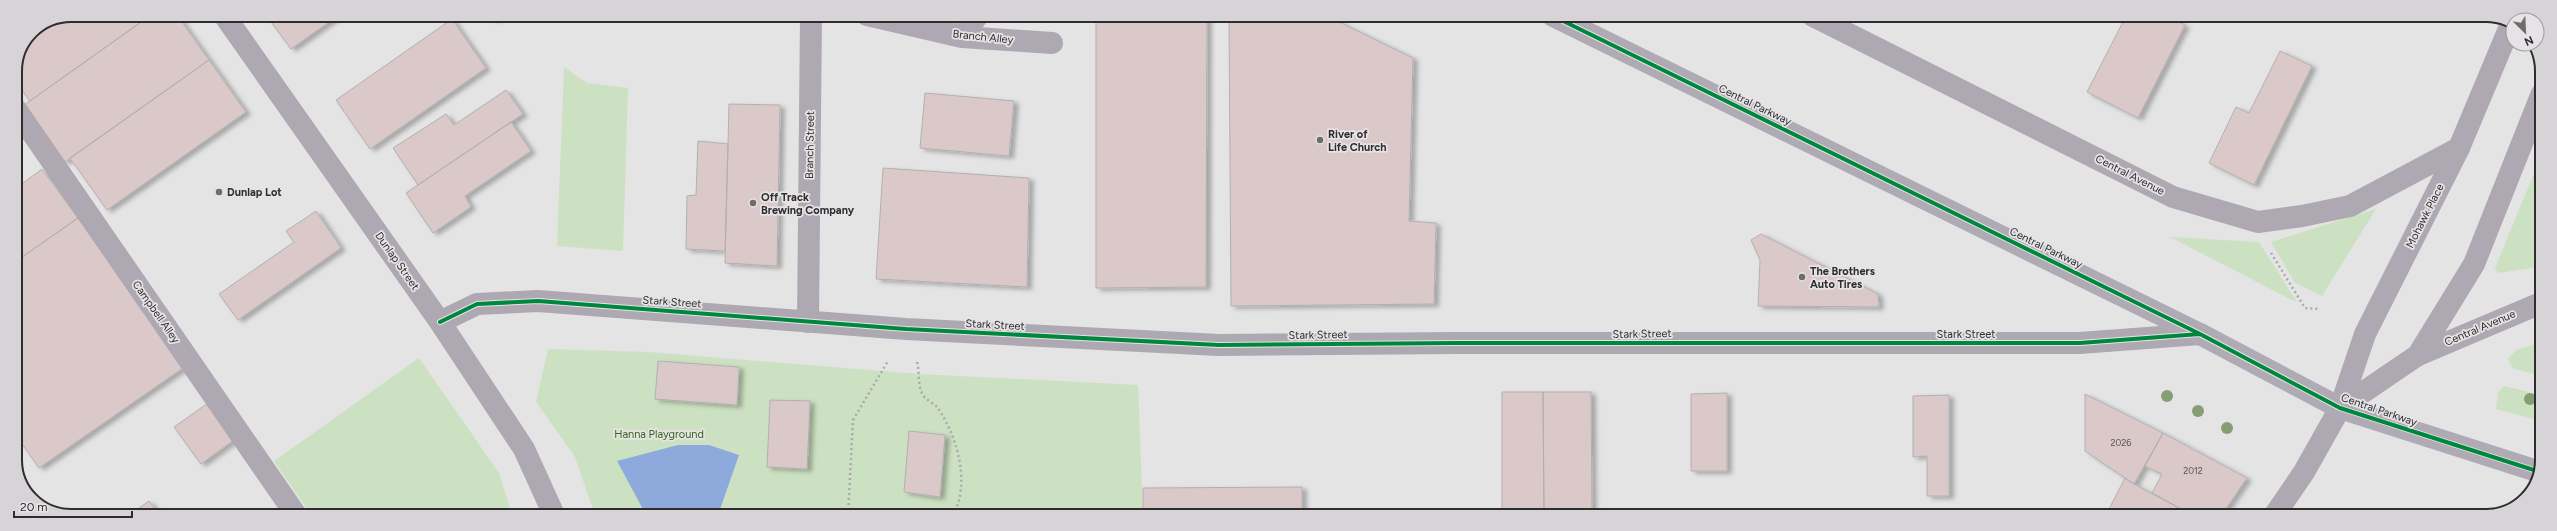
<svg xmlns="http://www.w3.org/2000/svg" width="2557" height="531" font-family="Figtree,sans-serif">
<defs>
<filter id="shadow"><feDropShadow dx="4.5" dy="2.5" stdDeviation="2" flood-color="#0004"/></filter>
</defs>
<rect width="100%" height="100%" fill="#e5e4e5"/>
<!-- green -->
<path fill="#cce1c1" d="M564,67L587,83L628,88L623,251L557,246Z
M2535,171L2542,195L2541,267L2498,273L2495,268Z
M2376,209L2322,296L2295,283L2271,242Z
M2170,237L2259,242L2297,302L2290,299Z
M2541,342V376L2512,368L2508,359L2516,350Z
M548,349L648,352L920,374L1138,385L1143,515H595L575,457L536,402Z
M419,358L499,473L512,515H311L274,461Z
M2504,386L2541,395V421L2496,409L2498,392Z"/>
<!-- water -->
<path fill="#8eaadc" d="M678,445H709L739,455L718,515H646L617,461Z"/>
<!-- building -->
<path fill="#dbc8c8" stroke="#b1b0b1" filter="url(#shadow)" d="M71,15H151L30,101L15,81V70L31,31Z
M151,15H177L209,60L65,162L24,105Z
M266,15H339L291,49Z
M487,15H498L494,20Z
M931,15H958L949,28Z
M1096,15H1207L1206,287L1096,288Z
M1229,15L1327,16L1413,58L1409,221L1436,223L1434,304L1231,306Z
M2126,16H2173L2172,19L2185,25L2138,118L2087,92Z
M452,19L486,68L370,149L336,100Z
M2280,51L2312,66L2254,185L2209,163L2236,107L2249,113Z
M209,60L246,112L107,210L70,158Z
M506,90L523,114L418,185L393,148L446,114L454,125Z
M925,93L1014,101L1009,156L920,148Z
M729,104L780,105L777,266L725,263Z
M511,122L531,151L465,196L471,207L433,233L406,193Z
M698,141L728,144L725,251L686,249L687,196L696,195Z
M883,168L1029,178L1027,287L876,279Z
M42,169L78,218L15,262V217L19,214L15,208V189Z
M316,211L341,248L238,320L219,294L294,242L286,231Z
M78,218L183,368L39,468L15,434V262Z
M1761,234L1878,294L1879,307L1758,306L1760,260L1751,240Z
M658,361L739,367L737,405L655,399Z
M1502,392H1543L1544,516H1502Z
M1543,392H1591L1592,513L1544,514Z
M1727,393V471H1691V394Z
M2085,394L2163,433L2134,484L2085,451Z
M1949,395V496H1927V456L1913,457V396Z
M770,400L810,401L807,469L767,467Z
M208,403L234,440L201,464L174,427Z
M909,431L945,435L940,497L904,492Z
M2163,433L2247,478L2221,516H2194L2152,493L2162,474L2145,466Z
M2125,478L2134,484L2194,516H2122L2109,509Z
M1302,487V515H1143V488Z
M149,501L159,515H129Z
M2112,510L2122,516H2108Z
M1592,513V516H1544V514Z"/>
<g fill="none" stroke-linecap="round" stroke-linejoin="round">
<!-- path -->
<path stroke="#aca8ae" stroke-width="2.5" stroke-dasharray="2 3" stroke-linecap="butt" d="M2271,253L2305,308L2320,309
M917,362C920,373 917,385 923,395C926,400 933,403 937,407C957,435 971,483 953,515
M848,515L853,420L888,361"/>
<!-- lane -->
<path stroke="#aea8b2" stroke-width="22" d="M867,15L962,37L1052,43
M962,37L978,15
M15,108L296,515"/>
<!-- street -->
<path stroke="#aea8b2" stroke-width="22" d="M224,15L440,322L524,449L554,515
M1813,16L2173,197L2258,222L2302,216L2350,206L2459,148
M440,322L477,304L538,301L906,329L1219,345L1457,343H2080L2200,334
M808,322L811,15
M2418,355L2541,303"/>
<!-- secondary -->
<path stroke="#ada8b1" stroke-width="22" d="M2340,408L2418,355L2474,264L2542,93
M2274,516L2304,472L2340,408L2365,334L2459,148L2511,24"/>
<!-- primary -->
<path stroke="#afaab3" stroke-width="22" d="M1553,16L2200,334L2340,408L2540,472"/>
<defs>
<path id="cycleway" d="M1553,16L2200,334L2340,408L2540,472
M440,322L477,304L538,301L906,329L1219,345L1457,343H2080L2200,334"/>
</defs>
<!-- cycleway casing -->
<use href="#cycleway" stroke="#e6e3e6" stroke-width="6"/>
<!-- cycleway -->
<use href="#cycleway" stroke="#00873e" stroke-width="4"/>
</g>
<!-- trees -->
<g fill="#869e74">
<circle cx="2167" cy="396" r="6"/>
<circle cx="2530" cy="399" r="6"/>
<circle cx="2198" cy="411" r="6"/>
<circle cx="2227" cy="428" r="6"/>
</g>
<!-- markers -->
<g fill="#6e6c6d" stroke="#e6e3e6" stroke-width="1.5">
<circle cx="1320" cy="140" r="4"/>
<circle cx="219" cy="192" r="4"/>
<circle cx="753" cy="203" r="4"/>
<circle cx="1802" cy="277" r="4"/>
</g>
<g text-anchor="middle" dominant-baseline="central" stroke-width="3.5" stroke-linejoin="round" paint-order="stroke">
<!-- number labels -->
<g font-size="9" fill="#595354">
<text x="2121" y="442">2026</text>
<text x="2193" y="470">2012</text>
</g>
<!-- street labels -->
<g font-size="11" fill="#2e2c2d" stroke="#e6e3e6">
<text transform="translate(983 37) rotate(6)">Branch Alley</text>
<text transform="translate(1755 105) rotate(26)">Central Parkway</text>
<text transform="translate(810 145) rotate(-89)">Branch Street</text>
<text transform="translate(2130 175) rotate(27)">Central Avenue</text>
<text transform="translate(2425 216) rotate(-63)">Mohawk Place</text>
<text transform="translate(2046 248) rotate(26)">Central Parkway</text>
<text transform="translate(397 261) rotate(55)">Dunlap Street</text>
<text transform="translate(672 302) rotate(4)">Stark Street</text>
<text transform="translate(156 312) rotate(55)">Campbell Alley</text>
<text transform="translate(995 325) rotate(3)">Stark Street</text>
<text transform="translate(2480 328) rotate(-23)">Central Avenue</text>
<text transform="translate(1642 334) rotate(-1)">Stark Street</text>
<text x="1966" y="334">Stark Street</text>
<text transform="translate(1318 335) rotate(-1)">Stark Street</text>
<text transform="translate(2379 410) rotate(19)">Central Parkway</text>
</g>
<!-- poi labels -->
<g font-size="11" font-weight="bold" fill="#2e2c2d" stroke="#e6e3e6" text-anchor="start">
<text x="1328" y="134">River of<tspan x="1328" dy="13">Life Church</tspan></text>
<text x="227" y="192">Dunlap Lot</text>
<text x="761" y="197">Off Track<tspan x="761" dy="13">Brewing Company</tspan></text>
<text x="1810" y="271">The Brothers<tspan x="1810" dy="13">Auto Tires</tspan></text>
</g>
<!-- park labels -->
<g font-size="11" fill="#396518" stroke="#e6e3e6">
<text x="659" y="434">Hanna Playground</text>
</g>
</g>
<!-- crop -->
<path d="M0 0H2557V531H0ZM71 22H2486A49 49 0 0 1 2535 71V460A49 49 0 0 1 2486 509H71A49 49 0 0 1 22 460V71A49 49 0 0 1 71 22Z" fill="#d7d4d7" fill-rule="evenodd"/>
<path fill="none" stroke="#2e2c2d" stroke-width="2" d="M71 22H2486A49 49 0 0 1 2535 71V460A49 49 0 0 1 2486 509H71A49 49 0 0 1 22 460V71A49 49 0 0 1 71 22Z"/>
<!-- north arrow -->
<g transform="translate(2525 32) rotate(156)"><circle r="19" fill="#e6e3e6" stroke="#9c9a9c"/>
<path d="M0-3L7 15L0 10L-7 15Z" fill="#6e6c6d"/>
<text y="-6" font-size="11" font-weight="bold" text-anchor="middle" fill="#2e2c2d">N</text>
</g>
<!-- scale -->
<path d="M14 511v6h118v-6" fill="none" stroke="#2e2c2d" stroke-width="2"/>
<text x="20" y="511" font-size="12" fill="#2e2c2d" stroke="#e6e3e6" stroke-width="3" paint-order="stroke">20 m</text>
</svg>
